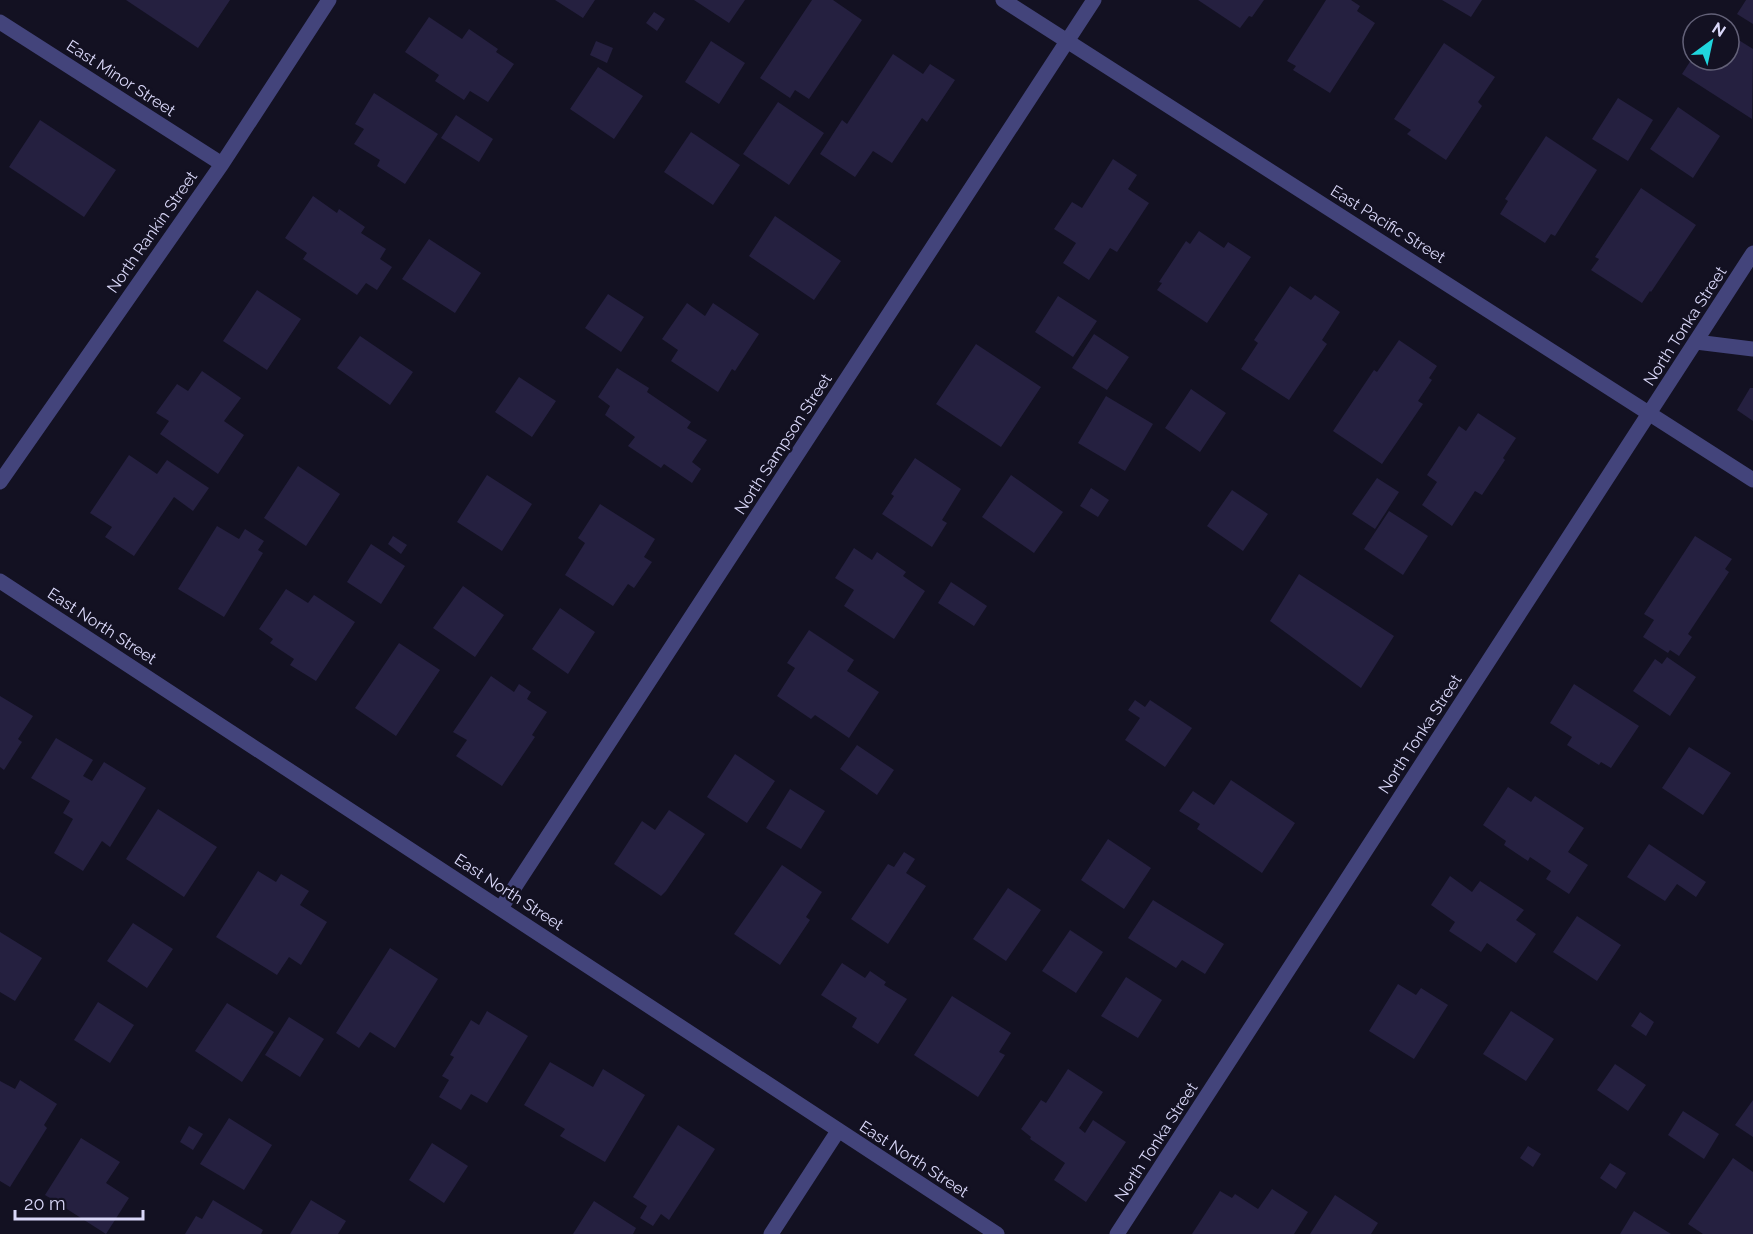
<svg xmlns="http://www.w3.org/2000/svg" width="1753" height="1234" font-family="Raleway,sans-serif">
<rect width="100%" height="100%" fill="#131122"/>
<!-- building -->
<path fill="#252040" d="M126,0H230L198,48Z
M555,0H595L583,18Z
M694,0H745L729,23Z
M812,0H833L862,20L809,99L795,90L790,98L760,78Z
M1198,0H1264L1252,17L1249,16L1240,28Z
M1326,0H1351L1360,6L1357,11L1375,23L1330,93L1293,70L1296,66L1287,61Z
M1442,0H1482L1471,17Z
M1746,0H1753V24L1737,14Z
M654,12L665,19L657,31L646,23Z
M429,17L462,39L469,29L498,49L496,52L514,64L488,102L470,91L464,100L435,81L439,75L405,52Z
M1729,34L1753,49L1752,119L1682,74L1693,57V60H1729Z
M596,41L613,48L607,63L590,55Z
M711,41L745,63L719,104L685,82Z
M1444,43L1495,77L1478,102L1482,106L1446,160L1407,134L1411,130L1394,119Z
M893,54L923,74L930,64L955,80L927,122L922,118L892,163L873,151L855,177L820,154L842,120L847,124Z
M598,67L643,96L614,139L570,109Z
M374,93L438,134L405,184L377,166L380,160L354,144L364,129L355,124Z
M1618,98L1653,120L1628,161L1592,139Z
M778,102L824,133L789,185L743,154Z
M1678,107L1720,136L1693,178L1650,149Z
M456,115L493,139L479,162L441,138Z
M40,120L116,170L84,217L9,167Z
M691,132L740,165L713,205L664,172Z
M1546,136L1597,170L1555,236L1551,234L1545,243L1500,214L1508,201L1505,199Z
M1113,159L1137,175L1128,189L1149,203L1117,252L1110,248L1089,280L1063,263L1076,243L1054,229L1072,202L1082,208Z
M1641,188L1696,225L1651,292L1650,291L1642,303L1591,270L1599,259L1595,257Z
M313,196L337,213L339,209L365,227L361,233L386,249L380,259L392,267L377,290L366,283L357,295L303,259L307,253L285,238Z
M775,216L841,261L814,300L749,256Z
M1199,231L1224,248L1228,242L1251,257L1207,323L1157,290L1162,283L1159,282L1186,241L1190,244Z
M429,239L481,273L455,313L402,279Z
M1290,286L1311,300L1315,295L1340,312L1322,340L1327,344L1289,400L1241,369L1258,343L1254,340Z
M257,290L301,319L267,370L223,341Z
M608,294L644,317L621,352L585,328Z
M1058,296L1097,321L1073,357L1035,332Z
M687,303L705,316L713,303L759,334L735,371L732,369L718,392L671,361L678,350L662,339Z
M1094,334L1129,357L1107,390L1072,368Z
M360,336L413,372L390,405L337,368Z
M1399,340L1437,366L1429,378L1432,380L1418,401L1423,404L1382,464L1333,431L1374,370L1377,372Z
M976,344L1041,387L1001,447L936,404Z
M617,368L649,388L647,392L691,422L687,428L707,440L692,462L701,469L692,483L664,464L661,468L628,446L635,437L605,415L610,406L598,397Z
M202,371L241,398L224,421L244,435L218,474L160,434L169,421L156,413L177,384L188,391Z
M519,377L556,401L532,437L495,412Z
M1750,388H1753V421L1737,410Z
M1191,389L1226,413L1200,452L1165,428Z
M1106,396L1153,424L1125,471L1078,443Z
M1478,413L1516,438L1503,458L1505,460L1482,495L1475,491L1452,526L1422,505L1437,482L1427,475L1459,426L1466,431Z
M129,455L157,474L167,460L209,488L193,511L174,497L134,556L105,537L112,527L90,513Z
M915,458L961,489L942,520L947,523L932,547L882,514L894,496L891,494Z
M298,466L340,494L306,546L264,518Z
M487,475L532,504L502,551L457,522Z
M1011,475L1063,512L1034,553L982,517Z
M1377,478L1399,492L1375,529L1352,514Z
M1091,488L1109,500L1098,517L1080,506Z
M1232,490L1268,514L1243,551L1207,526Z
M600,504L655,539L644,557L652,562L634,588L628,584L613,606L565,575L585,543L578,538Z
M1389,511L1428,536L1403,575L1364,549Z
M217,526L239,539L245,529L264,541L258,550L263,553L224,617L178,589Z
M393,536L407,545L401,554L388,544Z
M1695,536L1732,559L1725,569L1729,572L1688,634L1692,637L1679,656L1670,650L1668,653L1643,637L1654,620L1644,614Z
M371,544L405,566L381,604L347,582Z
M854,548L872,560L877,552L906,572L903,576L925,591L894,639L844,606L854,590L835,578Z
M1299,574L1394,636L1361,688L1270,621Z
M951,582L987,606L974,626L938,603Z
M463,586L504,615L475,657L433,628Z
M286,589L308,603L314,595L355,622L316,681L290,665L294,659L270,643L273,639L259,629Z
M560,608L595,632L568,674L532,649Z
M809,630L854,660L847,671L879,692L849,738L815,715L811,719L777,696L795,668L787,663Z
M399,643L440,670L396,736L355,708Z
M1667,657L1696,677L1670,716L1633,691L1655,659L1662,664Z
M491,676L514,692L519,684L531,692L527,699L547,712L532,735L535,737L502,786L456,756L467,740L453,732Z
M1574,684L1639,726L1611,768L1601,762L1599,765L1567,745L1572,737L1550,723Z
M0,696L33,716L18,739L22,742L4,770L0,767Z
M1135,700L1145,707L1150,700L1192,728L1165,767L1125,740L1140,718L1128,710Z
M56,738L93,760L83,776L92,781L104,762L146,788L110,847L102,841L83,871L54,853L73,819L63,813L70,801L31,778Z
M857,745L894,770L877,795L840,769Z
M1689,747L1731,773L1703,815L1662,788Z
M735,754L775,781L747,823L707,797Z
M1231,780L1295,823L1262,873L1197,829L1200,824L1179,811L1193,791L1214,805Z
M1508,787L1531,802L1535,796L1584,828L1568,852L1588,865L1569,894L1546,879L1551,871L1530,857L1528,861L1504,845L1506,841L1483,825Z
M790,789L825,811L801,849L766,828Z
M158,809L217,847L184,897L126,859Z
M669,810L705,834L666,891L661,896L614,864L642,821L655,830Z
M1108,839L1151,868L1124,909L1081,880Z
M1649,844L1706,882L1696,897L1677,884L1665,901L1627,877Z
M904,852L915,859L906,873L926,886L888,944L851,919L888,864L894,867Z
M782,865L822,892L806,917L810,920L780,965L734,934Z
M258,871L276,882L281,874L309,891L300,905L327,922L301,965L289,957L277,975L216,937Z
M1450,876L1472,892L1480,881L1524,910L1516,920L1536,934L1516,963L1487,943L1481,952L1449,931L1455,922L1431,905Z
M1008,888L1041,910L1006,961L973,939Z
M1153,900L1224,944L1205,974L1182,960L1176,968L1128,938Z
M1577,916L1621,945L1597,981L1553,952Z
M133,923L173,949L147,988L107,961Z
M1070,930L1103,952L1076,993L1042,971Z
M0,932L42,958L15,1001L0,992Z
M390,948L438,979L395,1048L370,1032L359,1048L336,1033Z
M842,963L865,978L870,971L886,982L884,985L907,999L878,1044L852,1027L857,1018L821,995Z
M1126,977L1162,1000L1138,1038L1101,1016Z
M1398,984L1416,995L1421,988L1448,1005L1414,1059L1369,1031Z
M952,996L1011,1033L999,1052L1005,1055L978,1097L914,1055Z
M98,1002L134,1025L110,1063L74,1040Z
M227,1003L274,1032L242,1082L195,1051Z
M487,1011L528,1036L487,1103L471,1094L461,1110L439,1097L449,1080L442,1076L454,1057L450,1055L471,1020L479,1025Z
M1511,1011L1554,1039L1526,1081L1483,1054Z
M1640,1012L1654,1022L1646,1036L1631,1026Z
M289,1017L324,1039L300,1077L265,1055Z
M550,1062L593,1087L603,1069L645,1095L605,1162L560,1136L565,1129L524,1105Z
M1615,1064L1646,1085L1628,1111L1597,1090Z
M1068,1069L1103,1092L1079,1128L1085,1133L1093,1120L1126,1142L1086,1202L1054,1180L1065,1163L1030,1139L1031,1137L1021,1129L1041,1100L1046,1103Z
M20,1080L57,1104L44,1125L47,1128L10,1187L0,1181V1081L15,1089Z
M1753,1100V1137L1735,1125Z
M1683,1111L1719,1134L1704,1159L1668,1135Z
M229,1118L272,1145L244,1190L200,1164Z
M678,1125L715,1149L669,1220L661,1214L653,1226L640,1218L647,1206L633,1197Z
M189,1126L203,1134L193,1150L180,1142Z
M81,1138L120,1162L106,1183L129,1198L106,1234L45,1195Z
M432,1143L468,1166L444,1203L409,1180Z
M1528,1146L1541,1154L1533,1167L1520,1158Z
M1733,1158L1753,1172V1234H1703L1688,1224Z
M1610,1163L1626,1173L1616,1189L1600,1178Z
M1272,1189L1308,1212L1294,1234H1192L1220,1191L1232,1198L1235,1194L1258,1209Z
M1335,1195L1378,1223L1371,1234H1310Z
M213,1200L263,1230L261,1234H185L196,1216L202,1219Z
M311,1200L346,1221L338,1234H290Z
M594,1201L636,1228L633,1234H573Z
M1634,1211L1671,1234H1620Z"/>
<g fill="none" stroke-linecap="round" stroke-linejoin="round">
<!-- minor -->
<path stroke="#43447b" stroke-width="15" d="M1003,0L1753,480
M0,22L222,164
M1696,342L1753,349
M0,482L222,164L329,0
M0,581L997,1234
M501,908L1094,0
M771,1234L838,1131
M1117,1234L1753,253"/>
</g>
<g text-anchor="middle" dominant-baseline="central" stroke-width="5" stroke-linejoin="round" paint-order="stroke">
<!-- street labels -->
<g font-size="16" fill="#dad8f9" stroke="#131122">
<text transform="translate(121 78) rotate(33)">East Minor Street</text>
<text transform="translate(1388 224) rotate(32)">East Pacific Street</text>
<text transform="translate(152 232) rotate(-55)">North Rankin Street</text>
<text transform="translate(1685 326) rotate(-57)">North Tonka Street</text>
<text transform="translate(783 444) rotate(-57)">North Sampson Street</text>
<text transform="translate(102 626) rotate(33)">East North Street</text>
<text transform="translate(1420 734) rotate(-57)">North Tonka Street</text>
<text transform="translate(509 892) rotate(33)">East North Street</text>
<text transform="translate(1156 1142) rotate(-57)">North Tonka Street</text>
<text transform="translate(914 1159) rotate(33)">East North Street</text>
</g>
</g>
<!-- north arrow -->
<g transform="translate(1711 42) rotate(33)"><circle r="28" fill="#131122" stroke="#636178" stroke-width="1.5"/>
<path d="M0-4.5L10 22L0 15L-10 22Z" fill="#20d6de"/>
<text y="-9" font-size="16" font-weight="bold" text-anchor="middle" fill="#dad8f9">N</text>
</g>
<!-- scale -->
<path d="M15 1210v9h128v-9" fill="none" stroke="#dad8f9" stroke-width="3"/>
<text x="24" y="1210" font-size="18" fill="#dad8f9" stroke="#131122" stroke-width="4.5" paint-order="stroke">20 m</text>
</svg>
